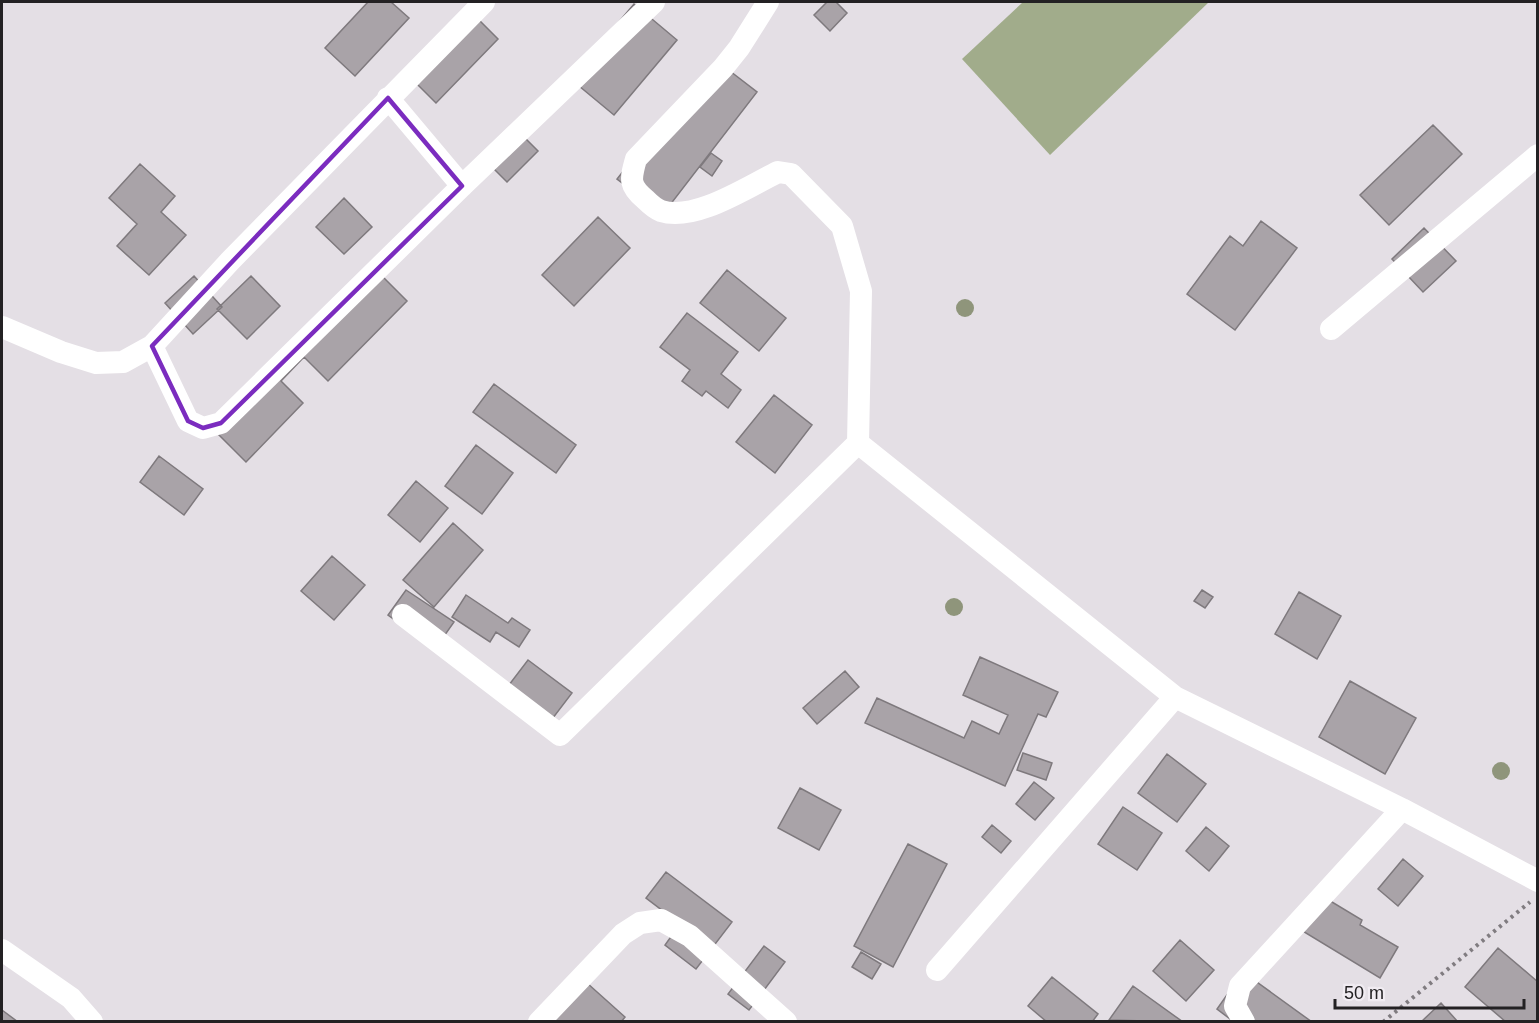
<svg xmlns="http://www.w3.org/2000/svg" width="1539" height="1023" font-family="Helvetica,sans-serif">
<rect width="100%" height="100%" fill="#e4dfe5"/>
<!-- forest -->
<path fill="#a1ac8b" d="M1023,2H1209L1050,155L962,59Z"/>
<!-- building -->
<path fill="#a9a3a8" stroke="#7e797d" stroke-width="1.5" d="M368,2H391L409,18L355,76L325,48Z
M827,2H836L847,13L830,31L814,15Z
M634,4L677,40L614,115L567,76L607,36Z
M467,8L498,39L436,103L404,71Z
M726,68L757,92L663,214L617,179L666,116Z
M512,125L538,151L507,182L481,156Z
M1433,125L1462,154L1389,225L1360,195Z
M711,153L722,161L712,176L700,167Z
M140,164L175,196L161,212L186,235L149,275L117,246L137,224L109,198Z
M344,198L372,227L344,254L316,227Z
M598,217L630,248L574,306L542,275Z
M1261,221L1297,248L1235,330L1187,294L1230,236L1243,246Z
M1424,228L1456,261L1423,292L1392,259Z
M370,264L407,301L328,381L304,357L281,381L303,403L246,462L208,424Z
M727,270L786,318L759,351L700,303Z
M194,276L222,307L193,334L165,303Z
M251,276L280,306L247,339L217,309Z
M687,313L738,352L721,374L741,390L728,408L706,391L702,396L682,381L690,370L660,347Z
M494,384L576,445L556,473L473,412Z
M774,395L812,425L775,473L736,442Z
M476,445L513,473L482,514L445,486Z
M159,456L203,489L184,515L140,482Z
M416,481L448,508L420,542L388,515Z
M453,523L483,550L434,607L403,580Z
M332,556L365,585L334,620L301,591Z
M406,590L454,622L435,649L388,615Z
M1202,590L1213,597L1205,608L1194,601Z
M1299,592L1341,616L1317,659L1275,634Z
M466,595L508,623L512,618L530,630L519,647L496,632L490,642L452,617Z
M980,657L1058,692L1046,717L1038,714L1005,786L865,723L877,698L964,738L972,721L999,734L1008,715L963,695Z
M528,660L572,693L543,731L499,698Z
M845,671L859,687L817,724L803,708Z
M1350,681L1416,718L1385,774L1319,737Z
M1023,753L1052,763L1046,780L1017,770Z
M1167,754L1206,784L1177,822L1138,793Z
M1034,782L1054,798L1035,820L1016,804Z
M800,788L841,810L819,850L778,828Z
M1123,807L1162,833L1137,870L1098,844Z
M992,825L1011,841L1001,853L982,837Z
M1206,827L1229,846L1209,871L1186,851Z
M908,844L947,864L893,967L854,946Z
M1403,859L1423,876L1398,906L1378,889Z
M666,872L732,922L696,969L665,945L680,924L646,898Z
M1317,893L1362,920L1360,925L1398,947L1380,978L1296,927Z
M1180,940L1214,970L1186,1001L1153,971Z
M764,946L785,962L749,1010L728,994Z
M1498,948L1538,982V1022H1506L1465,987Z
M861,952L881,964L872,979L852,967Z
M1243,972L1312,1022H1234L1217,1009Z
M1052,977L1098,1014L1092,1022H1047L1028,1006Z
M587,983L625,1017L621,1022H553Z
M1133,986L1183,1022L1109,1020Z
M1441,1003L1458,1022H1421Z
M2,1010L18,1022H2Z"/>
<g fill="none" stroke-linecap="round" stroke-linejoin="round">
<!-- path -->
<path stroke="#807c80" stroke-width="4" stroke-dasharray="3 4.5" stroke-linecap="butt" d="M1383,1022L1530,902"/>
<!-- street -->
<path stroke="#fff" stroke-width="22" d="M768,2L739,48L723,68L636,159C630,180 629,186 646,200C650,204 656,209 661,211C695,222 747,187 778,172L791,174L842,226L861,291L858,443
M388,98L462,186
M2,327L61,352L96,363L123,362L152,346L230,261L484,2
M1331,329L1538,155
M152,346L188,421L203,428L221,423L462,186L654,2
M403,615L560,735L858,443L1175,697L1402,809L1538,881
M2,950L71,998L92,1022
M937,970L1175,697
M539,1022L623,934L640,923L661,920L690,936L786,1022
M1244,1022L1235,1006L1240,986L1402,809"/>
</g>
<!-- trees -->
<g fill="#8f957b">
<circle cx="965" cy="308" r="9"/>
<circle cx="954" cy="607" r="9"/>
<circle cx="1501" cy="771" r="9"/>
</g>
<!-- marked area -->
<path fill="none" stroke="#7b2cbf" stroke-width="4.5" stroke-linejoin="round" d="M388,98L462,186L221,423L203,428L188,421L152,346Z"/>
<!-- border -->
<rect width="1539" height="1023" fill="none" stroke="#232123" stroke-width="6"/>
<!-- scale -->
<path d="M1335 999v9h189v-9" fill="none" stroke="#232123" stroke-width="3"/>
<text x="1344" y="999" font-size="18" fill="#232123" stroke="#f1ecf2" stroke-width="4.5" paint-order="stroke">50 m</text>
</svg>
